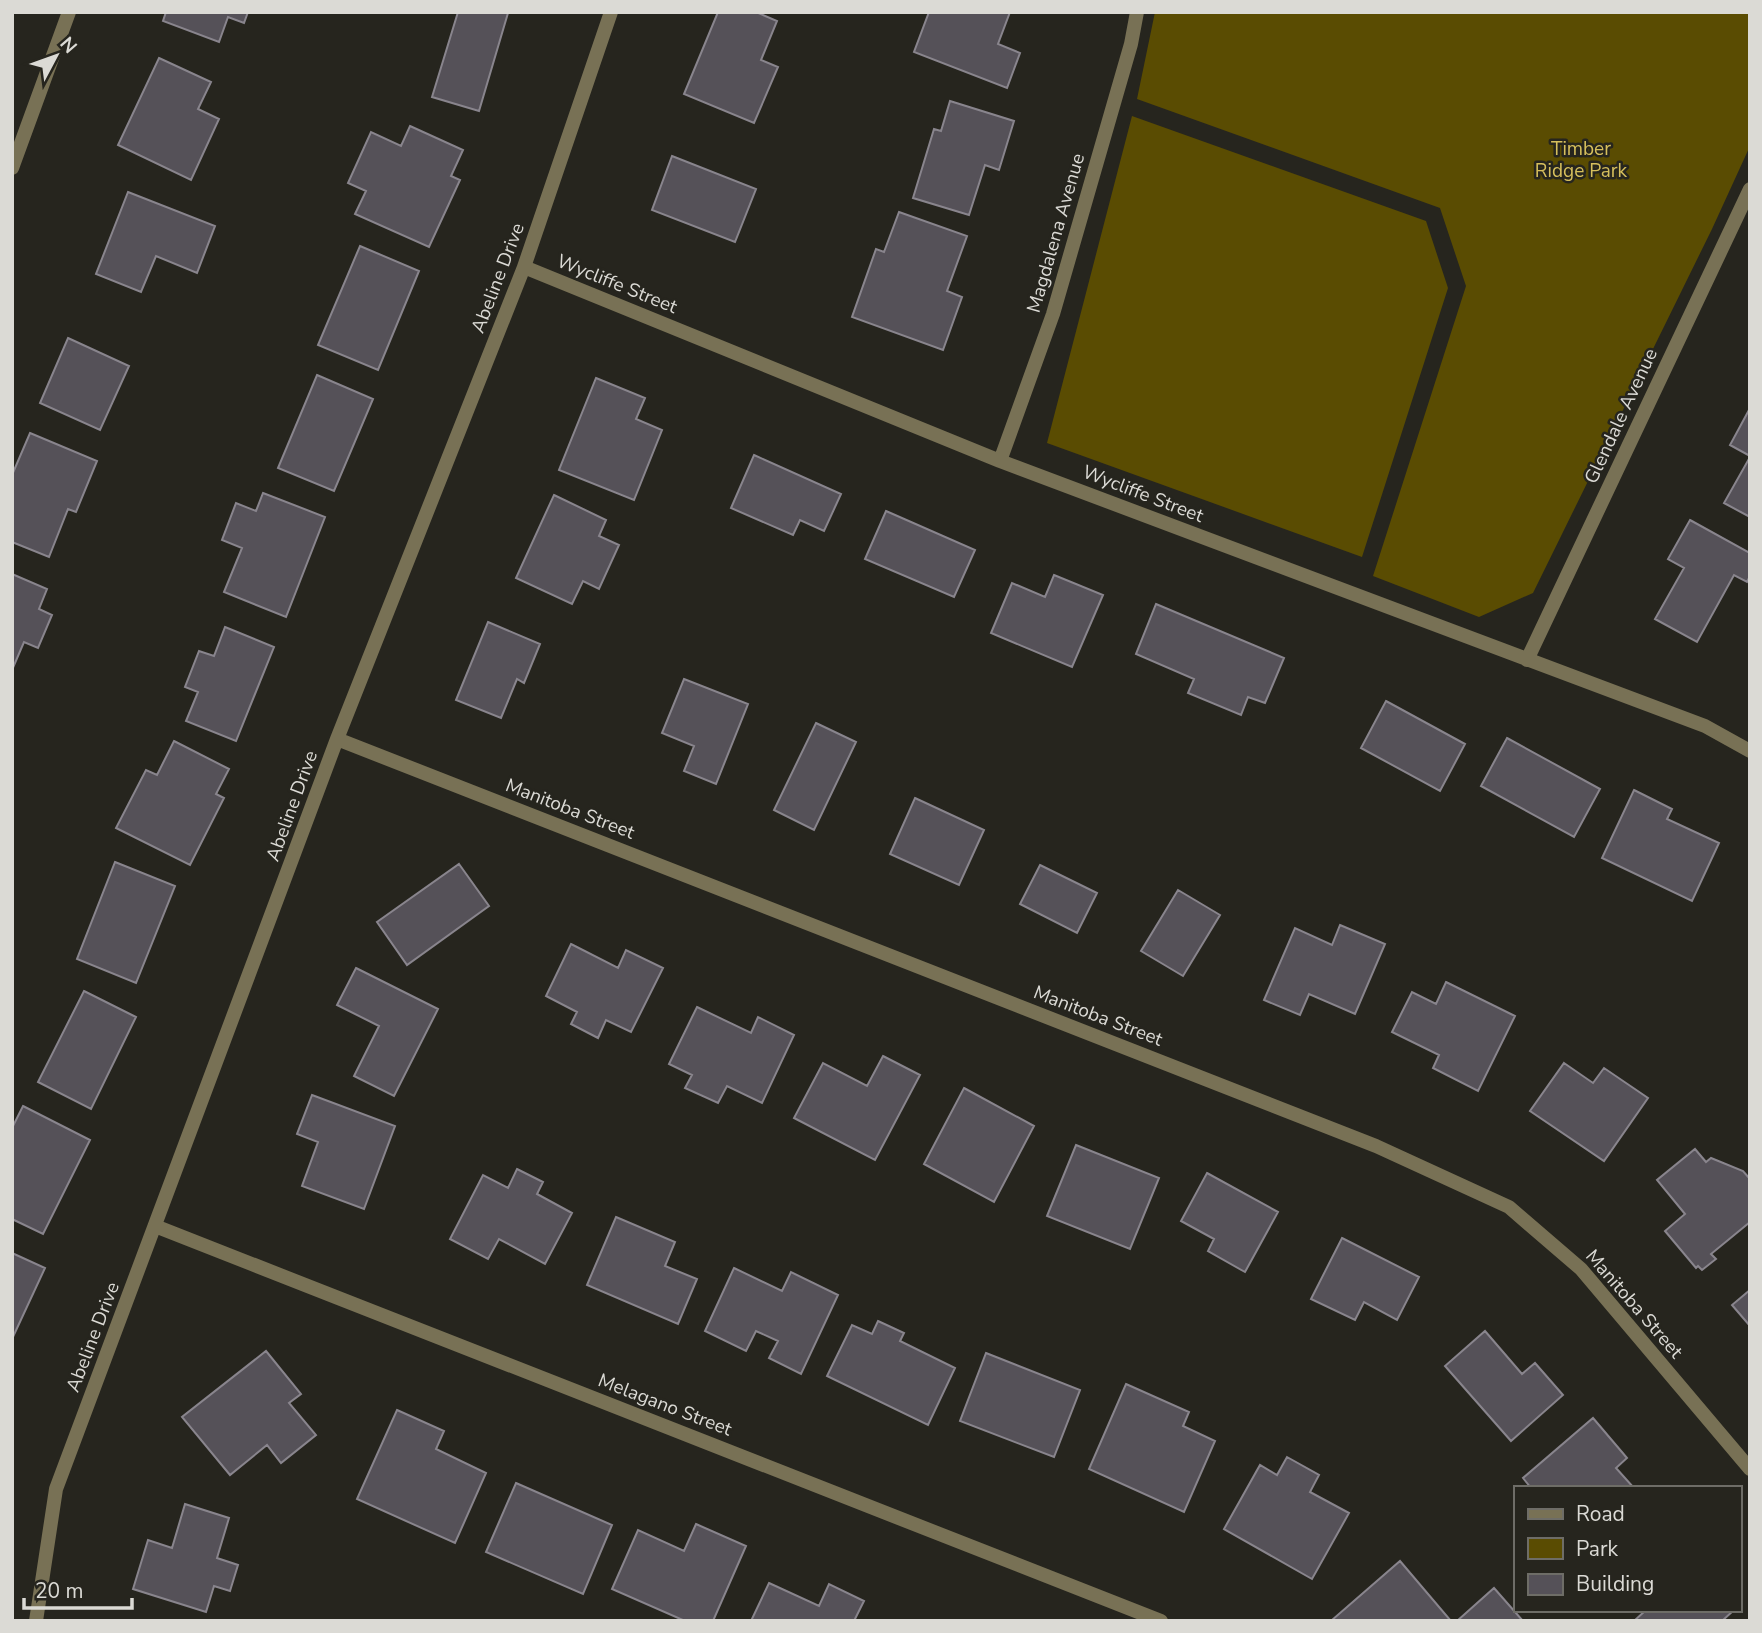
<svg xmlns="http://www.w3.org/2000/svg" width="1762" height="1633" font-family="'Nunito Sans',sans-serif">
<rect width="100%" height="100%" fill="#26251e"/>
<!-- green -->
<path fill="#5a4c02" d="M1155,12H1750V146L1712,229L1533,593L1479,617L1373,576L1466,286L1440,208L1137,99Z
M1132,116L1426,221L1448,288L1362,557L1047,443Z"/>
<!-- building -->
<path fill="#555158" stroke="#89858d" stroke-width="2" d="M166,12H248L244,23L228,17L219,42L163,21Z
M458,12L508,13L479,111L432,97Z
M718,12H756L777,21L761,60L778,67L754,123L684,94Z
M929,12H1010L998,44L1020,53L1007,88L914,52Z
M159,58L211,82L198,109L219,119L191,180L118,145Z
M950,101L1014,121L999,170L985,165L969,215L913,198L934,129L941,131Z
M410,126L463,150L451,176L460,180L429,247L355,214L366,191L348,183L371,132L401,146Z
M672,156L756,189L735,242L652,210Z
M128,192L215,226L197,273L156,256L141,292L96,274Z
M899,212L967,236L947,291L962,297L943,350L852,317L876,249L884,252Z
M360,246L419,271L378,370L318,345Z
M68,338L129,366L100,430L40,403Z
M317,375L373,399L334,491L278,468Z
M596,378L645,398L636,419L662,430L634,500L559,470Z
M1749,410L1750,411V456L1730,445Z
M30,433L97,461L76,512L68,509L49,557L12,542V475Z
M754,455L841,494L824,531L800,520L793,535L731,508Z
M1750,457V517L1724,503Z
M263,493L325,517L286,617L224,592L242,548L222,540L236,503L256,511Z
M554,495L606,520L599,536L619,545L599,589L583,581L572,604L516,578Z
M886,511L975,550L954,597L865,559Z
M1690,520L1750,553V576L1747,582L1734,575L1697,642L1655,619L1684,568L1668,559Z
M12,574L47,589L39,609L52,615L38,648L24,642L12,670Z
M1054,575L1103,595L1072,667L991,633L1012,583L1045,597Z
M1156,604L1284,658L1265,703L1248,697L1241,715L1188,693L1194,679L1136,654Z
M488,622L540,644L524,683L517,679L501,718L456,700Z
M225,627L274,647L236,741L186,721L198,692L185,687L199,651L214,656Z
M684,679L748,704L716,784L684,771L694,746L662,733Z
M1386,701L1465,744L1440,791L1361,748Z
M816,723L856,742L814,830L774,810Z
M1507,738L1600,789L1574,837L1481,786Z
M174,741L229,769L216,794L224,798L190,865L116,828L146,770L157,775Z
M1634,790L1672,809L1667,819L1719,843L1692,901L1602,858Z
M915,798L984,830L959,885L890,854Z
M115,862L175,886L136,983L77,959Z
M459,864L489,906L407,965L377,922Z
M1040,865L1097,893L1077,933L1020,904Z
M1178,890L1220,915L1183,976L1141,951Z
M1340,925L1385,944L1355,1014L1309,994L1300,1015L1264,1000L1295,928L1332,945Z
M571,944L618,968L626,950L663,968L631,1032L606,1020L598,1038L571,1024L577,1012L546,996Z
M356,968L438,1009L394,1096L354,1076L379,1026L337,1005Z
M1446,982L1515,1016L1478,1091L1433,1068L1439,1055L1392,1032L1412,992L1436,1004Z
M84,991L136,1017L91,1109L38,1082Z
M697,1007L751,1033L758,1017L794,1035L762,1103L727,1086L718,1103L685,1088L692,1075L669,1064Z
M883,1056L920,1075L875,1160L794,1118L823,1063L867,1086Z
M1564,1063L1593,1083L1604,1068L1648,1098L1604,1161L1530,1111Z
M964,1088L1034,1126L994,1202L924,1164Z
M312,1095L395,1126L364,1209L302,1186L318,1142L297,1134Z
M23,1106L90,1140L43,1234L12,1219V1128Z
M1076,1145L1159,1178L1130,1249L1047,1216Z
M1695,1149L1706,1162L1711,1158L1743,1171L1750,1179V1222L1711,1254L1716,1259L1702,1270L1698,1266L1696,1268L1665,1231L1685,1214L1657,1180Z
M517,1169L543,1182L537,1194L572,1213L545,1264L499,1239L488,1259L450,1239L483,1175L508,1188Z
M1207,1173L1278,1212L1245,1272L1208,1251L1214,1239L1181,1221Z
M616,1217L675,1242L665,1266L697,1279L678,1324L587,1285Z
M1342,1238L1419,1277L1397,1320L1364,1302L1355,1320L1311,1299Z
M12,1253L45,1268L12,1339Z
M734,1268L782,1291L791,1272L838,1295L801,1374L769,1358L778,1341L756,1331L746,1351L705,1331Z
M1750,1290V1326L1732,1305Z
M878,1321L904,1333L900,1341L955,1368L928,1425L827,1376L852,1325L872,1334Z
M1485,1331L1522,1374L1535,1363L1563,1395L1511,1441L1445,1366Z
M266,1351L301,1394L289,1403L316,1435L281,1463L267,1445L230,1475L182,1417Z
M986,1353L1080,1390L1054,1457L960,1421Z
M1126,1384L1189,1412L1183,1426L1215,1441L1184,1512L1089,1469Z
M397,1410L444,1431L436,1449L486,1473L455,1543L357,1499Z
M1593,1418L1627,1458L1616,1468L1634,1488H1531L1523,1478Z
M1287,1457L1319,1475L1310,1492L1349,1513L1312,1579L1224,1529L1260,1465L1277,1475Z
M516,1483L612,1525L583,1594L486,1552Z
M185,1504L229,1518L217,1558L238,1565L230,1591L214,1586L206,1612L133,1589L148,1540L172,1548Z
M696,1524L746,1546L713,1621H685L612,1589L638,1530L684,1551Z
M1400,1561L1451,1621H1333L1332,1620Z
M769,1583L819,1606L829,1584L864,1601L854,1621H751Z
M1494,1588L1523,1621H1457Z
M1646,1610H1734L1722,1621H1634Z"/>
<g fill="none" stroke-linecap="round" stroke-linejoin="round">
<!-- street -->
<path stroke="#787155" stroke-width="14" d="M12,168L69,12
M524,267L1000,461L1705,726L1750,751
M1000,461L1053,314L1131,44L1137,12
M1527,660L1750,189
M337,739L1376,1146L1509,1207L1581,1269L1750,1469
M155,1226L1161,1621
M36,1621L56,1489L337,739L524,267L611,12"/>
</g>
<g text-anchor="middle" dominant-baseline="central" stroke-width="5" stroke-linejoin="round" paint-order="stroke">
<!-- park labels -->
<g font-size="19" fill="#d6bf5c" stroke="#26251e">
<text x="1581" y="149">Timber<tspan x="1581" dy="22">Ridge Park</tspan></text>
</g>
<!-- street labels -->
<g font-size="19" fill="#dbdad5" stroke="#26251e">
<text transform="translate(1056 233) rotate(-74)">Magdalena Avenue</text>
<text transform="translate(498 278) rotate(-69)">Abeline Drive</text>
<text transform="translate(617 284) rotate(22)">Wycliffe Street</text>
<text transform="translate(1621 416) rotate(-65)">Glendale Avenue</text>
<text transform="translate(1143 494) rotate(21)">Wycliffe Street</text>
<text transform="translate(292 806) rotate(-70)">Abeline Drive</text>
<text transform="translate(570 809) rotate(21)">Manitoba Street</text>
<text transform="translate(1098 1016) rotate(21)">Manitoba Street</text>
<text transform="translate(1634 1304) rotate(49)">Manitoba Street</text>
<text transform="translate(93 1337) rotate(-69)">Abeline Drive</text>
<text transform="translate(665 1405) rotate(21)">Melagano Street</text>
</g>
</g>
<!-- border -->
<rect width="1762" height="1633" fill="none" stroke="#dbdad5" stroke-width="28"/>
<!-- legend -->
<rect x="1514" y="1486" width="228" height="126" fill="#26251e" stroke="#6e6d67" stroke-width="2"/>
<rect x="1528" y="1509" width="35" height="10" fill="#787155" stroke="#6e6d67" stroke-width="2"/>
<text x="1576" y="1521" font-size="21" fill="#dbdad5">Road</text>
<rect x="1528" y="1538" width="35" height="21" fill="#5a4c02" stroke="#6e6d67" stroke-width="2"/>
<text x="1576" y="1556" font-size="21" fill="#dbdad5">Park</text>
<rect x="1528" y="1574" width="35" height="21" fill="#555158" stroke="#6e6d67" stroke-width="2"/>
<text x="1576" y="1591" font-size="21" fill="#dbdad5">Building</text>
<!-- north arrow -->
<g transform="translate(56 56) rotate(49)" stroke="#26251e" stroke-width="5" paint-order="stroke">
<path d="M0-5L12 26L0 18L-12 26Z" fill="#dbdad5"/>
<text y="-10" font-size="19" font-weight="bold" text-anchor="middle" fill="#dbdad5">N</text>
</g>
<!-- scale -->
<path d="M24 1598v10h108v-10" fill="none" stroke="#dbdad5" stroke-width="3.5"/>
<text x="35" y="1598" font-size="21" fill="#dbdad5" stroke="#26251e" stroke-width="5" paint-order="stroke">20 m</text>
</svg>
